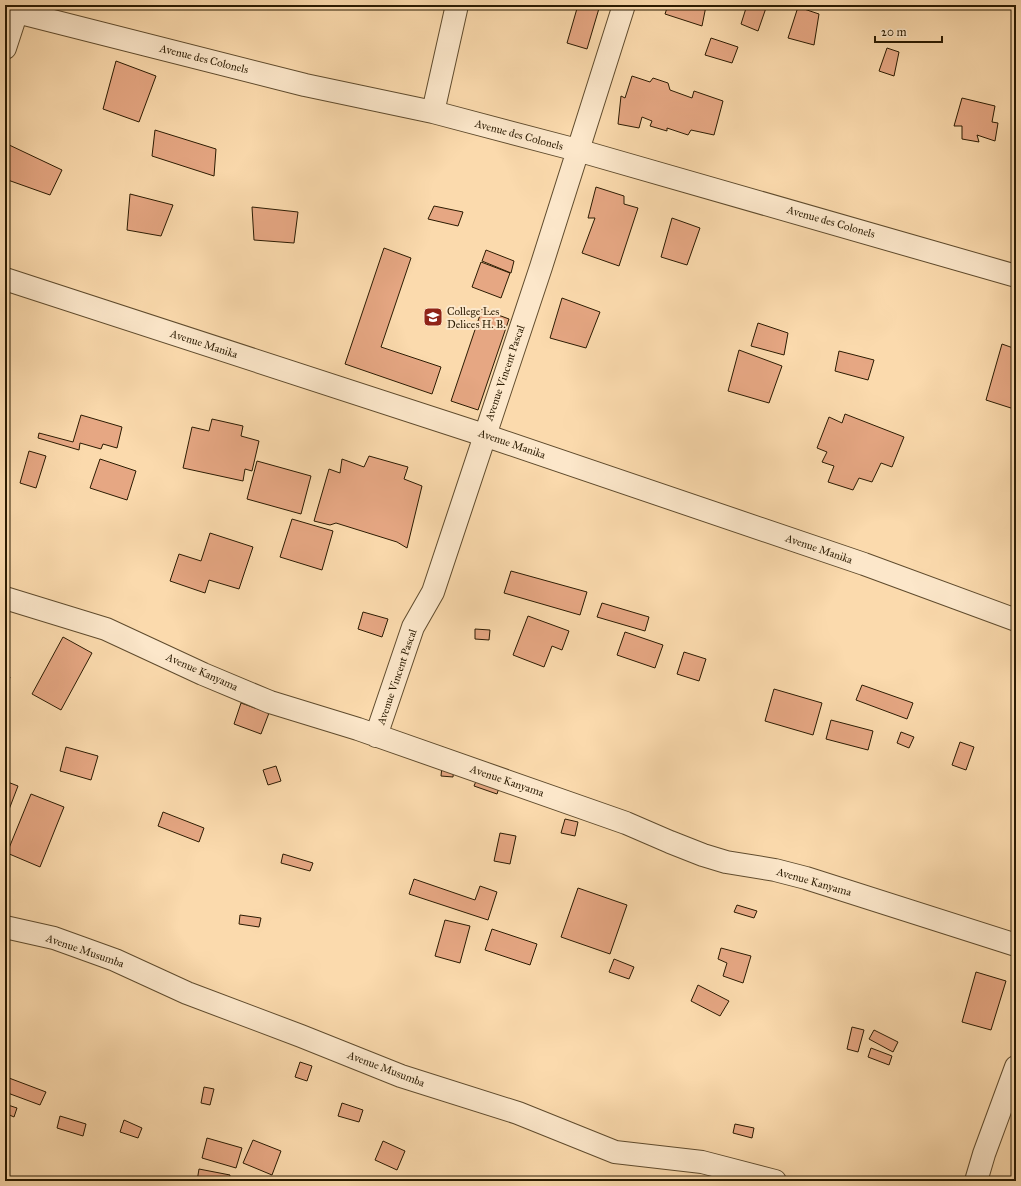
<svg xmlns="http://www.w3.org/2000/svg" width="1021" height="1186" font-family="'IM FELL Great Primer',serif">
<rect width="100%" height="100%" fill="#fbdaad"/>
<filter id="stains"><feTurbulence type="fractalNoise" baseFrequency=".005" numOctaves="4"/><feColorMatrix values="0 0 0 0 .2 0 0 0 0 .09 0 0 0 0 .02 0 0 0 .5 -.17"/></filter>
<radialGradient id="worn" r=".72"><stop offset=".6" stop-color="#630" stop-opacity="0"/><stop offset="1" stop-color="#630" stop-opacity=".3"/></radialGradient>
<!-- building -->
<path fill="#e6a783" stroke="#2b1b02" d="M578,5H600L587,49L567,43Z
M668,5H702L706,6L702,26L665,14Z
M747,5H767L758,31L741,24Z
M798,7L819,14L814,45L788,38Z
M711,38L738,47L732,63L705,55Z
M887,48L899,52L894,76L879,71Z
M116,61L156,76L139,122L103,109Z
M632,76L650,82L653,78L668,83L670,90L692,98L694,91L723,101L714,135L691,130L688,135L667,128V131L650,126L652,121L642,117L639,128L618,124L621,96L625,98Z
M962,98L995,106L992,122L998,123L995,141L977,135L979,142L962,139V126H954Z
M155,130L216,149L214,176L152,156Z
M5,143L62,170L50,195L5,179Z
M596,187L624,196V204L638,208L619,266L582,253L595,218H588Z
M130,194L173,205L161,236L127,230Z
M434,206L463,212L458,226L428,219Z
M252,207L298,212L294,243L254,240Z
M672,218L700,228L687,265L661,257Z
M384,248L411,258L381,347L441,367L432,394L345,364Z
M486,250L514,261L511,273L482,261Z
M481,262L510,273L501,298L472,287Z
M562,298L600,312L586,348L550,338Z
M482,309L509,319L478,410L451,401Z
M758,323L788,333L784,355L751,346Z
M1002,344L1016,349V416L1013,415L1014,409L986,400Z
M739,350L782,366L769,403L728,391Z
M839,351L874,360L868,380L835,371Z
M845,414L904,437L892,467L881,463L872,482L859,478L853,490L828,482L834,466L822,462L827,452L817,448L829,417L842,423Z
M81,415L122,427L117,448L103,444L101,449L80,443L79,450L38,438L39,433L73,442Z
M212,419L243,426L241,436L259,441L252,471L245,469L243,481L183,468L192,427L209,431Z
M29,451L46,456L36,488L20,483Z
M369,456L408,467L404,479L422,486L407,548L397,542L336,523L330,525L314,521L329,469L340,473L342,459L364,467Z
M100,459L136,471L127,500L90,488Z
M257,461L311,476L301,514L247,499Z
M292,519L333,531L322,570L280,557Z
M210,533L253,547L239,589L209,580L205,593L170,581L179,554L201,561Z
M511,571L587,592L580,615L504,593Z
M602,603L649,617L645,631L597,617Z
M363,612L388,619L382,637L358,629Z
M528,616L569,631L562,650L552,646L544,667L513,655Z
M475,629L490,630L489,640L475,639Z
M625,632L663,645L655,668L617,655Z
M63,637L92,653L61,710L32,694Z
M684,652L706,659L699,681L677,674Z
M5,676L10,677L5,693Z
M862,685L913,703L907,719L856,700Z
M774,689L822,703L813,735L765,721Z
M241,703L269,713L261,734L234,724Z
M831,720L873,731L868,750L826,739Z
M901,732L914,737L909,748L897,743Z
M960,742L974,747L966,770L952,765Z
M66,747L98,756L91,780L60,771Z
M276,766L281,781L268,785L263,770Z
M442,766L454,767L453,777L441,776Z
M479,774L501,782L497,794L474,786Z
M5,781L18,786L5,820Z
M31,794L64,807L40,867L7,853Z
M163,812L204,828L199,842L158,826Z
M565,819L578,822L575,836L561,833Z
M500,833L516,836L510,864L494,861Z
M283,854L313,863L310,871L281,863Z
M414,879L475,900L480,886L497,892L488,920L409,894Z
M578,888L627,905L610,954L561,937Z
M737,905L757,911L754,918L734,912Z
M240,915L261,918L259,927L239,924Z
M445,920L470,926L460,963L435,956Z
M492,929L537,944L530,965L485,950Z
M721,948L751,956L743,983L723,976L727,963L718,959Z
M614,959L634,967L629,979L609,972Z
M976,972L1006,981L991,1030L962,1022Z
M698,985L729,1001L720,1016L691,1001Z
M852,1027L864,1030L858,1052L847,1049Z
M874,1030L898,1042L893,1052L869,1039Z
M871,1048L892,1056L889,1065L868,1057Z
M300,1062L312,1066L307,1081L295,1077Z
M9,1078L46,1092L40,1105L5,1092Z
M204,1087L214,1089L210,1105L201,1103Z
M342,1103L363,1110L359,1122L338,1116Z
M5,1104L17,1108L14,1117L5,1113Z
M60,1116L86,1124L83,1136L57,1128Z
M124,1120L142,1128L138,1138L120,1132Z
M735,1124L754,1128L752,1138L733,1133Z
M207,1138L242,1148L236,1168L202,1158Z
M253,1140L281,1151L272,1175L243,1163Z
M383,1141L405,1151L397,1170L375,1160Z
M199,1169L230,1175L229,1181H197Z
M237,1177L249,1181H235Z"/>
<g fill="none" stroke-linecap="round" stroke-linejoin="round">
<defs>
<path id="street" d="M17,12L305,85L433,112L577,150L1016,276
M5,48L19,5
M433,112L457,5
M5,279L484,435L864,564L1016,620
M5,598L106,629L203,674L270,702L358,729L626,823L670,842L703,855L726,862L775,870L806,878L1016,945
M376,736L413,627L433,592L541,267L624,5
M5,927L54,938L115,960L187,993L301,1036L401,1076L518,1113L615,1152L702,1162L775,1181
M976,1181L984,1154L1016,1067"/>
</defs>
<!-- street casing -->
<use href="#street" stroke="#5f4b2d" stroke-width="24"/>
<!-- street -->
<use href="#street" stroke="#fce7ca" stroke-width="22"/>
</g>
<!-- icons -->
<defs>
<symbol id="school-square" viewBox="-11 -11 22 22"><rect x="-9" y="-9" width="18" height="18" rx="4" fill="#8f2418" stroke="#fce7ca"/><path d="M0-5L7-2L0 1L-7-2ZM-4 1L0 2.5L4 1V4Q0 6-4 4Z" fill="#fff"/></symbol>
</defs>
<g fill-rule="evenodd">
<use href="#school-square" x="422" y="306" width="22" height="22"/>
</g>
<g text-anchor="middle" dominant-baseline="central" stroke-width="4" stroke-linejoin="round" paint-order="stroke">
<!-- street labels -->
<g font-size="11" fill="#2b1b02" stroke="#fce7ca">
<text transform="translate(204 59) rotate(14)">Avenue des Colonels</text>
<text transform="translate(519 135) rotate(15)">Avenue des Colonels</text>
<text transform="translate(831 222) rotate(16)">Avenue des Colonels</text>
<text transform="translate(204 344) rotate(18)">Avenue Manika</text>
<text transform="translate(505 373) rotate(-71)">Avenue Vincent Pascal</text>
<text transform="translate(512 444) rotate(19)">Avenue Manika</text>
<text transform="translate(819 549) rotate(19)">Avenue Manika</text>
<text transform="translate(202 672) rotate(24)">Avenue Kanyama</text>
<text transform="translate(397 677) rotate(-71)">Avenue Vincent Pascal</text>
<text transform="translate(507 781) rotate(19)">Avenue Kanyama</text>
<text transform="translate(814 882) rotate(16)">Avenue Kanyama</text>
<text transform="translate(85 951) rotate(19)">Avenue Musumba</text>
<text transform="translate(386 1069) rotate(21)">Avenue Musumba</text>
</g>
<!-- poi labels -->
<g font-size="11" fill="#2b1b02" stroke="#fce7ca" text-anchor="start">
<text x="447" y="311">College Les<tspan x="447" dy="13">Delices H. B.</tspan></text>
</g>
</g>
<!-- margin -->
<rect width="1021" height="1186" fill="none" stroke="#fbdaad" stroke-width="20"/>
<rect x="6" y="6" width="1009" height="1174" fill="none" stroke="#2b1b02" stroke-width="2"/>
<rect x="10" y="10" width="1001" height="1166" fill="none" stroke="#2b1b02"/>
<!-- scale -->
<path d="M875 36v6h67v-6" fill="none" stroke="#2b1b02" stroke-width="2"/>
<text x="881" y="36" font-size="12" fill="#2b1b02" stroke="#fce7ca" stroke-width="3" paint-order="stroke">20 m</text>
<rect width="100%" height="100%" filter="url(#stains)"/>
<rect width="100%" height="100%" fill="url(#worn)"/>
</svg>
